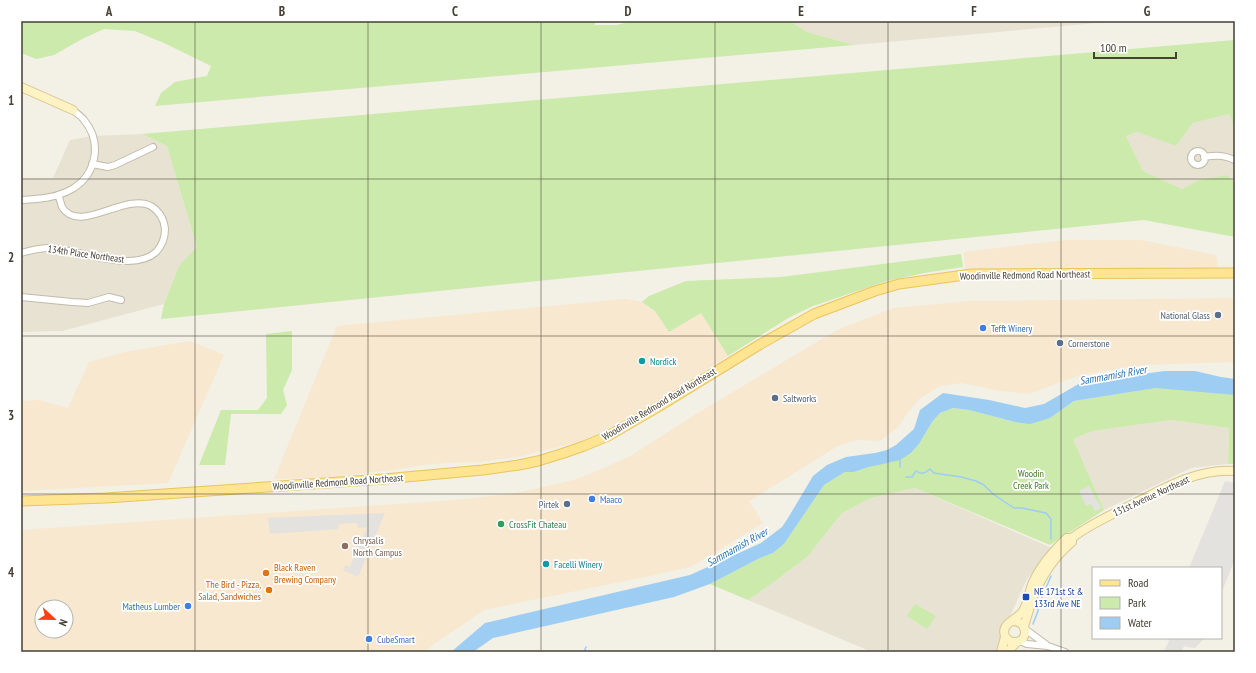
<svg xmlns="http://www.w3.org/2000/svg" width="1256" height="673" font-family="'PT Sans Narrow',sans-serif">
<rect width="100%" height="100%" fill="#f3f0e5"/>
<!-- residential -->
<path fill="#e8e2d3" d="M790,21H1119L854,45L807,32Z
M1229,114L1235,128V183L1227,175L1199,180L1182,189L1143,171L1126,136L1137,132L1176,146L1193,123Z
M142,134L167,146L198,250L179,266L164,304L62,331L21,332V178H53L70,140L92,136Z
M1171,420L1229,428L1228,464L1191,468L1104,510L1073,439L1093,431Z
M915,488L1054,549L1027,579L1005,627L996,652H872L748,600L774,582L808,556L842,513L871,498Z"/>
<!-- commercial -->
<path fill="#f7e8cf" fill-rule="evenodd" d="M1065,240H1141L1216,255L1218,268L965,269L964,252Z
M1235,298V362L1142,365L1080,375L1029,394L1001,391L962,383L940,386L919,399L909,411L898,427L880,441L857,440L838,446L749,501L763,523L691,567L649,576L484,610L434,644L425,652H21V530L455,500L516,493L574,480L602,469L632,455L696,414L837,330L894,308L970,301ZM42,607H66V631H42Z
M625,299L642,302L655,311L669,332L701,313L728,356L656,402L606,430L582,441L517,457L481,462L446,463L422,465L393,470L374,472L323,478L274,479L337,326Z
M190,341L224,355L168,483L21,491V401L39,400L68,408L89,362L125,352Z"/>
<!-- green -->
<path fill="#cbeaac" d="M21,21H595V25H617L632,21H790L807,32L854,45L155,106L161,93L175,82L207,76L211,66L164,43L135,31L104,29L82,39L54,55L36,59L21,53Z
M1235,40V128L1229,114L1193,123L1176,146L1137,132L1126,136L1143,171L1182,189L1199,180L1227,175L1235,183V237L1144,220L161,319L164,304L179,266L197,247L167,146L142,134Z
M961,254L963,267L924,273L887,281L813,306L790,317L728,356L701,313L669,332L655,311L642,302L649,296L686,281L781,277Z
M292,331V370L283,390L287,405L281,414H231L225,465H199L221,410H258L267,398L266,334Z
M1235,385V464H1228L1229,428L1171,420L1093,431L1073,439L1104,510L1050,545L915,488L871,498L842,513L808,556L774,582L748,600L710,584L760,558L773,553L784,544L824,485L845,472H854L911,453L919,444L932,422L940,413L953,408L969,410L1015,422L1050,418L1074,401L1156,388Z
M915,604L936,616L927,629L907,616Z"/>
<!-- parking -->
<path fill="#e4e2de" d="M1225,481L1235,483V559L1221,594V568H1189Z
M1089,486L1101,508L1095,511L1091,504L1086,506L1079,491Z
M385,513L358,577L343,570L345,565L350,567L367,527L358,528L357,523L339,524L338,529L270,534L268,518Z
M1170,638H1204L1202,641L1195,648L1187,647L1184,646L1181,652H1164Z"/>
<!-- water -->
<path fill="#9ecdf3" d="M1165,371H1195L1221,377L1235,379V395L1156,388L1074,401L1050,418L1030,424L1015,422L969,410L953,408L940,413L932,422L919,444L911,453L900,460L869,467L854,472H845L824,485L784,544L773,553L760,558L710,584L674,597L493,638L473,652H451L485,623L690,575L761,543L782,527L788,518L813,476L827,465L846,457L875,453L887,450L896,445L914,429L920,410L943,393L989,400L1025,408L1044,404L1082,382Z"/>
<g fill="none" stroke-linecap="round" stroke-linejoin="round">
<!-- stream -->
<path stroke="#9ecdf3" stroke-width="1.5" d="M900,459V467
M906,477H912L916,471C922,475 925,473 930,469L934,473L961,477L976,481L984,485L993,494L1014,508H1022L1046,513L1051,519V539
M1033,624L1038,611V607L1051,576
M584,652L586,647"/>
<defs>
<path id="street" d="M1191 158a7 7 0 1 1 14 0a7 7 0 1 1-14 0Z
M1204,157C1217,155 1223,155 1235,160
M92,164L108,167L115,165L153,147
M21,200C38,199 57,198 72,189C96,175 103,143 84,120C81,116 76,113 73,110
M21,253C31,250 41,248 51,248C79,250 135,274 157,251C163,244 165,237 165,229C164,219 159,211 151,206C126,192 79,235 62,207C61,204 60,199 58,195
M21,297L72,302L88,303L109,297L121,300
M1025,629L1048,646
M1020,641L1027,644L1048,646L1065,652"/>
<path id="secondary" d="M21,87L73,110
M1012,621C1028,621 1029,640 1016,642C1008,643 1002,635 1005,628C1007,622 1018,618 1023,611C1028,603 1029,591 1033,582C1041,565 1053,551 1067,538H1072
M1024,626C1027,618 1029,609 1032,600C1041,577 1054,557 1072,542V538C1090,524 1111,515 1131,505C1163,489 1197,468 1235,471
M1001,652L1005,637
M1007,652L1017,642"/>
<path id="primary" d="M21,501L106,498L384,479L483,470L519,465L538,461L564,453L584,446L608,436L658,407L759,345L814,314L875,291L899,284L972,274L1235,273"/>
</defs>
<!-- street casing -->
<use href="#street" stroke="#c2bbaa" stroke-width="8"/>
<!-- secondary casing -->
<use href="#secondary" stroke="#d6c693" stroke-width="10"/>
<!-- primary casing -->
<use href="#primary" stroke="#e9c55d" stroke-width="11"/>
<!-- street -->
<use href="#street" stroke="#fff" stroke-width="6"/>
<!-- secondary -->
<use href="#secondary" stroke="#fff3c3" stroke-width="8"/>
<!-- primary -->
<use href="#primary" stroke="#ffe592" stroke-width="9"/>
</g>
<!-- grid -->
<path fill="none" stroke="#464034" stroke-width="1" stroke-opacity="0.55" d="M195,21V652M368,21V652M541,21V652M715,21V652M888,21V652M1061,21V652M21,179H1235M21,336H1235M21,494H1235"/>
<!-- markers -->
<g fill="#5c6f8a" stroke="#fff" stroke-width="1.5">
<circle cx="1218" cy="315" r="4"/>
<circle cx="1060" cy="343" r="4"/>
<circle cx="775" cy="398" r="4"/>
<circle cx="567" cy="504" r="4"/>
</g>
<g fill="#3f7fe0" stroke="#fff" stroke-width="1.5">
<circle cx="983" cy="328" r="4"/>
<circle cx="592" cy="499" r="4"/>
<circle cx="188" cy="606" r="4"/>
<circle cx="369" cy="639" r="4"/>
</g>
<g fill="#0f9aa8" stroke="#fff" stroke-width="1.5">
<circle cx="642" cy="361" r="4"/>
<circle cx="546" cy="564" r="4"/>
</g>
<circle fill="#2e9e5b" stroke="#fff" stroke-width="1.5" cx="501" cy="524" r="4"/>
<circle fill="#8d6e63" stroke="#fff" stroke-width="1.5" cx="345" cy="546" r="4"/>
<g fill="#e8710a" stroke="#fff" stroke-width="1.5">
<circle cx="266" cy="573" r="4"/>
<circle cx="269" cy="590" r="4"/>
</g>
<rect fill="#1a4fb4" stroke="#fff" stroke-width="1.5" x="1022" y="593" width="8" height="8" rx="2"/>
<g text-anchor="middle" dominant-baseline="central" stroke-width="3.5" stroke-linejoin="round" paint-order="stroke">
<!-- street labels -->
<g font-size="10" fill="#464034" stroke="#fff">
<text transform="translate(86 254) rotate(8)">134th Place Northeast</text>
<text transform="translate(1025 275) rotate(-1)">Woodinville Redmond Road Northeast</text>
<text transform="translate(659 404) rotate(-31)">Woodinville Redmond Road Northeast</text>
<text transform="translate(338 482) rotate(-4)">Woodinville Redmond Road Northeast</text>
<text transform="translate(1151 496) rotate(-25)">131st Avenue Northeast</text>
</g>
<!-- service labels -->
<g font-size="10" fill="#4e5e75" stroke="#fff" text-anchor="end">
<text x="1210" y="315">National Glass</text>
<text x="1068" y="343" text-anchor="start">Cornerstone</text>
<text x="783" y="398" text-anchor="start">Saltworks</text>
<text x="559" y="504">Pirtek</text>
</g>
<!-- shop labels -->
<g font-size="10" fill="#366cbe" stroke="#fff" text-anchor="start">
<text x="991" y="328">Tefft Winery</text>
<text x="600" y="499">Maaco</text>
<text x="180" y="606" text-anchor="end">Matheus Lumber</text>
<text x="377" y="639">CubeSmart</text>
</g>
<!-- culture labels -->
<g font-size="10" fill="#0d838f" stroke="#fff" text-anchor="start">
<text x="650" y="361">Nordick</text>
<text x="554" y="564">Facelli Winery</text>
</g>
<!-- park labels -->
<g font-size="10" fill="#427a25" stroke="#fff">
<text x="1031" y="473">Woodin<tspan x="1031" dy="12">Creek Park</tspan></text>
</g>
<!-- leisure labels -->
<g font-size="10" fill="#27864d" stroke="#fff" text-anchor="start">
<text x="509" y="524">CrossFit Chateau</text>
</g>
<!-- education labels -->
<g font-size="10" fill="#785e54" stroke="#fff" text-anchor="start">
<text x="353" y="540">Chrysalis<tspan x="353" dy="12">North Campus</tspan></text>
</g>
<!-- food labels -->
<g font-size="10" fill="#c56008" stroke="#fff" text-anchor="start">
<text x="274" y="567">Black Raven<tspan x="274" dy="12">Brewing Company</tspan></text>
<text x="261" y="584" text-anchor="end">The Bird - Pizza,<tspan x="261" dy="12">Salad, Sandwiches</tspan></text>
</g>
<!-- transit labels -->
<g font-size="10" fill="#164399" stroke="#fff" text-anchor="start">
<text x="1034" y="591">NE 171st St &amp;<tspan x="1034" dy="12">133rd Ave NE</tspan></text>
</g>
<!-- water labels -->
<g font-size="11" font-style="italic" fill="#2974b7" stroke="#fff">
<text transform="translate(1113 375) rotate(-10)">Sammamish River</text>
<text transform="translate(737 547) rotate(-29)">Sammamish River</text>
</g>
</g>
<!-- border -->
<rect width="1256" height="673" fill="none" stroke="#ffffff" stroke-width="44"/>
<!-- legend -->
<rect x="1092" y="567" width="130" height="72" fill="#ffffff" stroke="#b5b3ae"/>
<rect x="1100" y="580" width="20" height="6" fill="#ffe592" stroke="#b5b3ae"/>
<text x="1128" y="587" font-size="12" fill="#464034">Road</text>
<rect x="1100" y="597" width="20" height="12" fill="#cbeaac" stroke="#b5b3ae"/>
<text x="1128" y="607" font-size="12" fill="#464034">Park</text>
<rect x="1100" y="617" width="20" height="12" fill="#9ecdf3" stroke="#b5b3ae"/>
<text x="1128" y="627" font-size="12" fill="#464034">Water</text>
<!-- north arrow -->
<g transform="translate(54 619) rotate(112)"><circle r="19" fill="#ffffff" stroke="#b5b3ae"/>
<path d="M0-3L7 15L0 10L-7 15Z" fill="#ff3f10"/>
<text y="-6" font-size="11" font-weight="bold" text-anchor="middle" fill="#464034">N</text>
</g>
<!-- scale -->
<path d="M1094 52v6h82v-6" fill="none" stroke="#464034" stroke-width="2"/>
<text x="1100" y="52" font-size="12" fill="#464034" stroke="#ffffff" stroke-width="3" paint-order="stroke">100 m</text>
<rect x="22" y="22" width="1212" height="629" fill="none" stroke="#464034" stroke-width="1.5"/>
<g font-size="13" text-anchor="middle" font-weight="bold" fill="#464034">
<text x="109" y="16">A</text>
<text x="282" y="16">B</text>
<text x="455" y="16">C</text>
<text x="628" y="16">D</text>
<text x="801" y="16">E</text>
<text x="974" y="16">F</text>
<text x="1147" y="16">G</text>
<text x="11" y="105">1</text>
<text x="11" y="262">2</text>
<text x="11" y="420">3</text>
<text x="11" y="577">4</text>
</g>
</svg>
